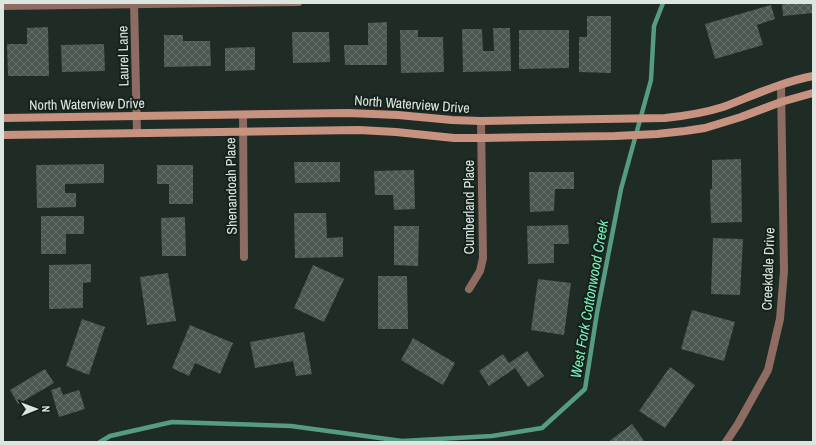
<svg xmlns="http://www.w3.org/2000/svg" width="816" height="445" font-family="'Archivo Narrow',sans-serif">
<defs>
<pattern id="building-cross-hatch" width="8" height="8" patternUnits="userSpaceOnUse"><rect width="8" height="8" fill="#4a5851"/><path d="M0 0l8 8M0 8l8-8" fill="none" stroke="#64706a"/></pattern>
</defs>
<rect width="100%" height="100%" fill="#1f2b25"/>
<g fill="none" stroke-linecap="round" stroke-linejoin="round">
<!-- stream -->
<path stroke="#569c82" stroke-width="4.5" d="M100,442L110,436L172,422L291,426L402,441L492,436L542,428L585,389L597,313L621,189L651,80L654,26L663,3"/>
</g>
<!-- building -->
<path fill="url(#building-cross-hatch)" d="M782,3H813V13L783,16Z
M771,5L775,19L757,25L763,45L715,59L705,24Z
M587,16H611V73L579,72V37H587Z
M387,22V65H345L344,45H368V23Z
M48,27L49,76H8L7,44H27V28Z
M493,28H510L511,71L463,72L462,29H482L483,51H494Z
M400,30H418V37H443L444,72L401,73Z
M519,30H569V68L519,69Z
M292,32H329L330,62L293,63Z
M164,35H183V41H210L211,66L164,67Z
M104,44L105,71L62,72L61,45Z
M255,47V70L225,71V48Z
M741,159L742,222L711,223L710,189H712V160Z
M294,162H340V182L295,183Z
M104,164V183L65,184V193H76V207L37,208L36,165Z
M157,165H193V204H169V184H157Z
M414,170L415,209L394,210L393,195H375L374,171Z
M529,172H574V189H555L554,211L530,212Z
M294,213H326L327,238L343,237V257L295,258Z
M41,216H84V234H66V254H41Z
M185,217L186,256H162L161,218Z
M568,225L569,244H554V263L528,264L527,226Z
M394,226H419L418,266L394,265Z
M713,238L743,239L740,295L711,294Z
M91,264V282L83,283V308L49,309V265Z
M313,265L344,279L324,322L294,308Z
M168,273L176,321L147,325L140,277Z
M378,276H407L408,329H378Z
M538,279L571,283L564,335L531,330Z
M692,310L735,322L724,361L681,349Z
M82,319L105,327L89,375L66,366Z
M190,325L233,343L220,374L195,363L189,376L172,368Z
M304,332L312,374L296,376L293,361L255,368L250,342Z
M413,338L455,363L443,385L401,360Z
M527,351L544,376L528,387L515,368L489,386L479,371L503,354L509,363Z
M670,367L695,385L665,428L639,411Z
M45,369L54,383L18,404L10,390Z
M60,387L63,395L79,390L85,409L59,417L51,390Z
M632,424L645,442H608Z"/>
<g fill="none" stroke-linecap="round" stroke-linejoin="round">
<!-- lane -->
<path stroke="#8e6c61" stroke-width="6" d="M3,7L299,3"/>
<!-- street -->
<path stroke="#8e6c61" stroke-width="8" d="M134,3L137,133
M243,115L244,257
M469,289L480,271L483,258L481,121
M726,442L738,424L768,370L780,319L784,271L781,85"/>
<!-- secondary -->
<path stroke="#c89281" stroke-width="8" d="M3,118L348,113L398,115L452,120L481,121L665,118C684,116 704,113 723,107C752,96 782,82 813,76
M3,135L359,130L396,132L454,138H481L615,136L657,134L685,131L705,128L741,117L781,102L813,93"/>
</g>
<g text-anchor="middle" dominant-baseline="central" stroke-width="4" stroke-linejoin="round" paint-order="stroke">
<!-- street labels -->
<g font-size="14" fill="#dde5e1" stroke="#15211b">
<text transform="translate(123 56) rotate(-91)">Laurel Lane</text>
<text transform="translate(87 104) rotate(-1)">North Waterview Drive</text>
<text transform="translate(412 104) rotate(4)">North Waterview Drive</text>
<text transform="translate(231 186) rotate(-91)">Shenandoah Place</text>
<text transform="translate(469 207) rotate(-90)">Cumberland Place</text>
<text transform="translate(768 269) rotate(-88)">Creekdale Drive</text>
</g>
<!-- water labels -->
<g font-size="15" font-style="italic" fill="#79f2bd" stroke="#15211b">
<text transform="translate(589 299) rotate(-80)">West Fork Cottonwood Creek</text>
</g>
</g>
<!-- border -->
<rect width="816" height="445" fill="none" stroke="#dde5e1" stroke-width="8"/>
<!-- north arrow -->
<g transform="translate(36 409) rotate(89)" stroke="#15211b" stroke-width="3" paint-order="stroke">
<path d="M0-3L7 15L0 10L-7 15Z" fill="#dde5e1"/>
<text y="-6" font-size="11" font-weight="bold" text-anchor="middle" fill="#dde5e1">N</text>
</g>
</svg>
